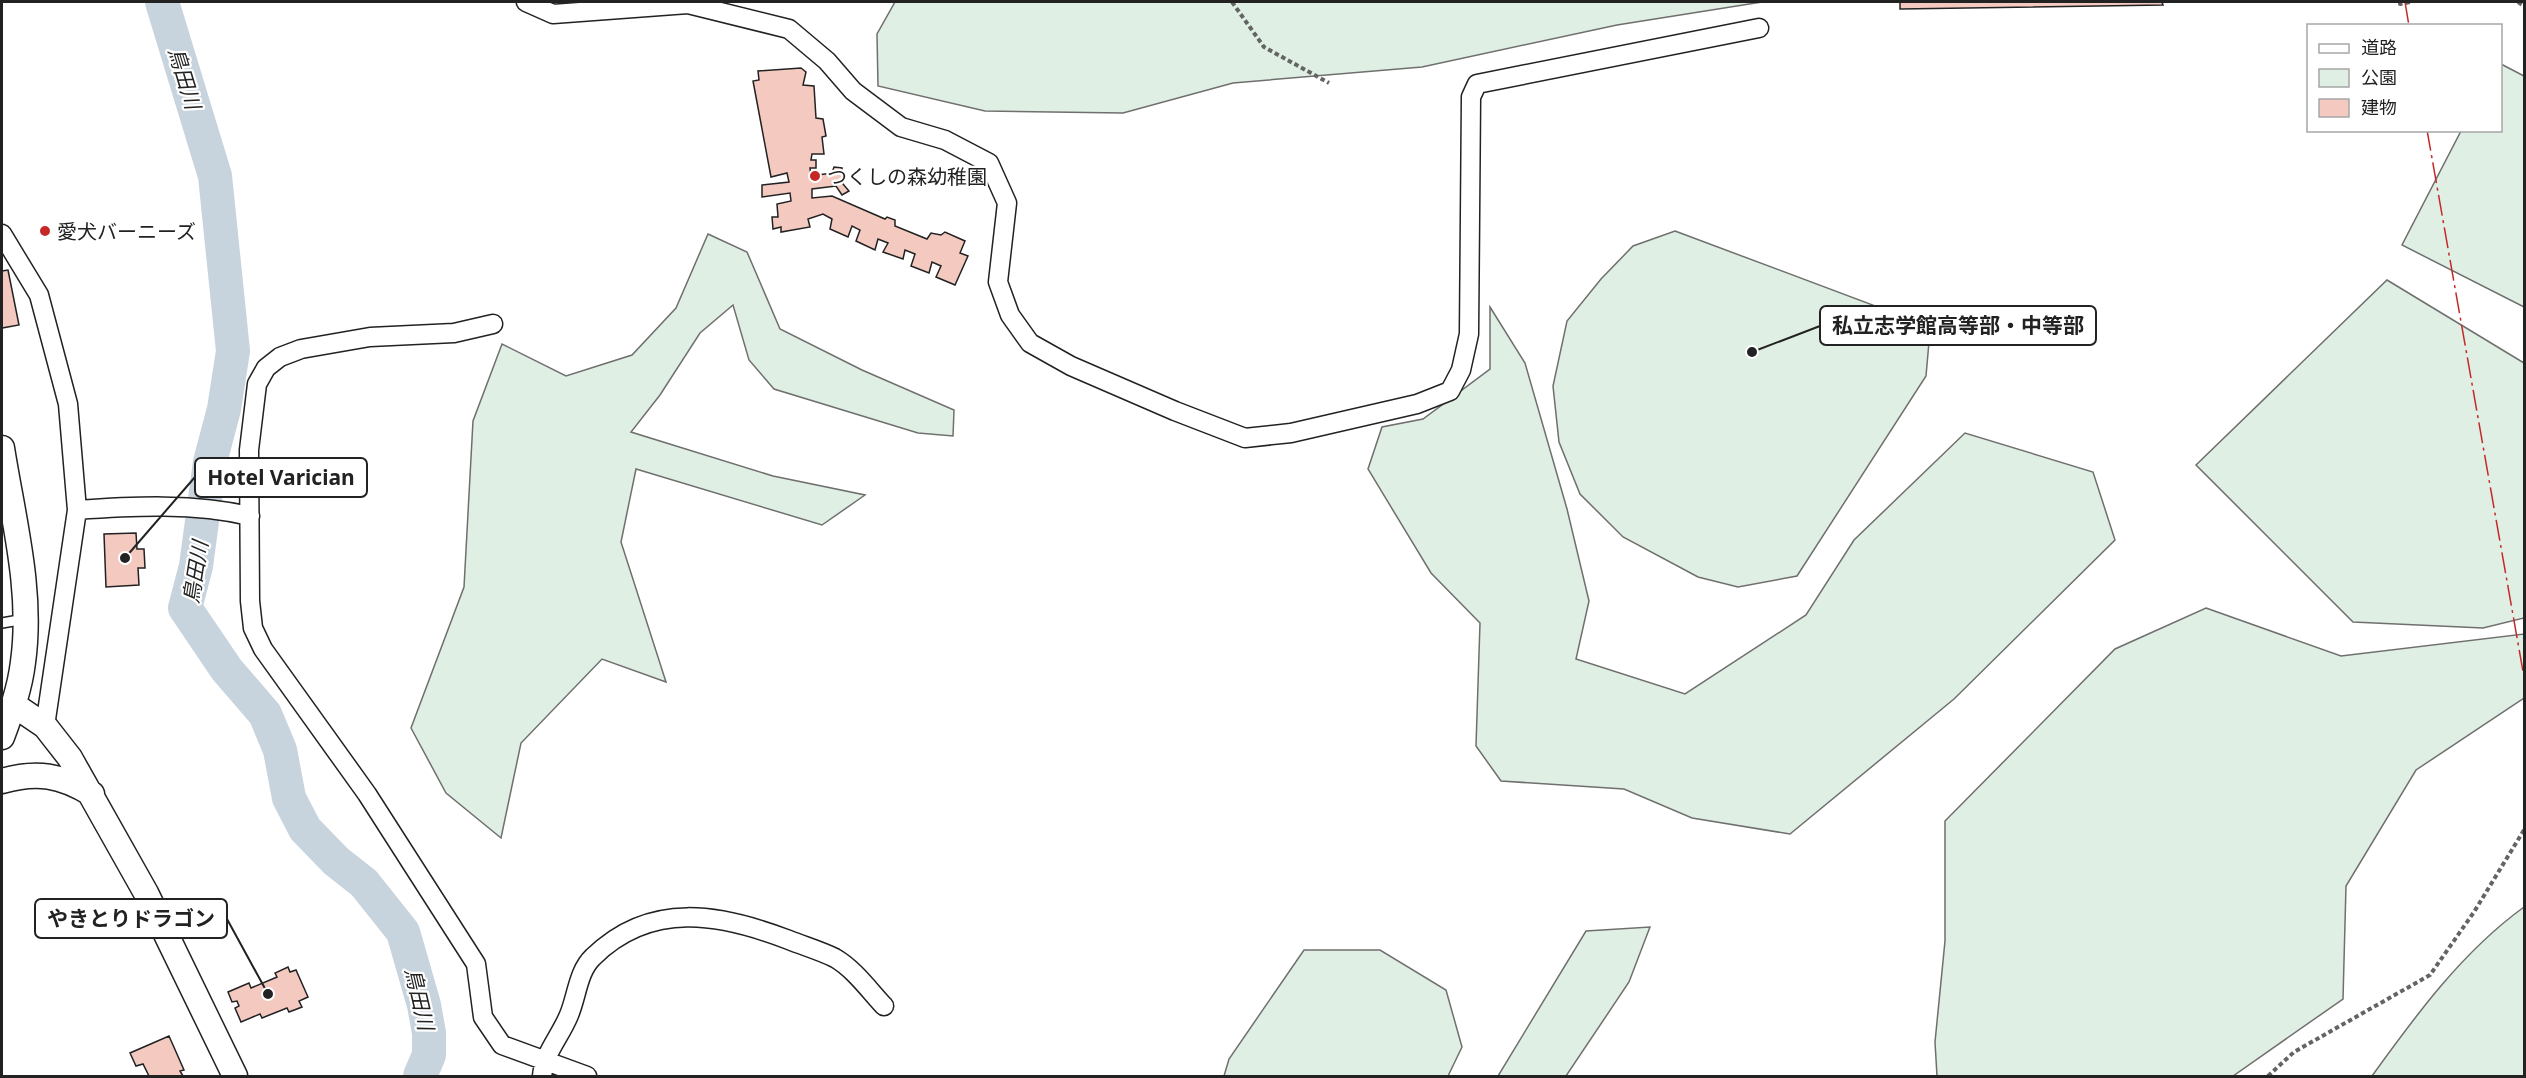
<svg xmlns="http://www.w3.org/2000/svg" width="2526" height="1078" font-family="'Noto Sans','Noto Sans JP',sans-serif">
<rect width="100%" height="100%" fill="#fff"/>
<!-- green -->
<path fill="#e0efe3" stroke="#6f6f6f" stroke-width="1.5" d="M895,2H1762L1617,25L1422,67L1233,83L1123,113L985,111L878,86L877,34Z
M2501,64L2524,76V307L2402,245L2461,131L2500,130Z
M1675,231L1918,322L1929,342L1926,376L1797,576L1738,587L1698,577L1623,537L1580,494L1559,442L1553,386L1567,321L1601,279L1633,246Z
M708,234L747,252L780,329L862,370L954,410L953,436L918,433L774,389L749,360L733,305L700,333L660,395L631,432L773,476L865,495L822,525L636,469L621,542L666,682L602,659L521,743L501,838L446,793L411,728L464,587L473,421L502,344L566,376L632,355L676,308Z
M2387,280L2524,363V618L2483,628L2353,622L2196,465Z
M1490,307L1525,363L1567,509L1589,601L1576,659L1685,694L1806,615L1854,540L1965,433L2093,472L2115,540L1954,699L1790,834L1692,818L1624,789L1501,781L1476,746L1480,623L1431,573L1368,469L1382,427L1423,419L1490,369Z
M2206,608L2341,656L2524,634V698L2416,770L2346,886L2343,999L2233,1076H1937L1935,1042L1945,941V821L2115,649Z
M2524,907V1076H2372C2416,1015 2462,952 2524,907Z
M1650,927L1629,982L1566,1076H1498L1586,931Z
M1304,950H1380L1446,990L1462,1047L1448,1076H1224L1229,1059Z"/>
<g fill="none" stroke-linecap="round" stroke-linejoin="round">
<!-- river -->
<path stroke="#c7d3dd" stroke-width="34" d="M162,2L215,176L233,351L224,409L210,462L196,566L185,608L227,670L265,714L280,750L289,798L305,829L336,861L364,883L403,932L424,1005L429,1033V1055L420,1076"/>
</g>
<!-- building -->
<path fill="#f3c9c0" stroke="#222" stroke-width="1.5" d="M1900,2H2162L2163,5L1900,9Z
M801,68L806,72L803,85L814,86L816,118L823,119L826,136L822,137L824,154H812L811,160H816V168H810L811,176L832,173L834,167L842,168L843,184L849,191L842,195L836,186L812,189V198L832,196L885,219L887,217L895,220V226L927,239L931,233L941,235L945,232L965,241L960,253L968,256L955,285L936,277L941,266L932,262L929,273L911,266L915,254L905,250L903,259L883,252L888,243L878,239L875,250L856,241L860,230L852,226L848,237L830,229L832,219L823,214L808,219L810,227L781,232V227L773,229L772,217H778L777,204L791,201L790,193L762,197V185L789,182L787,173L771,177L753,81L759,80L758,71Z
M8,270L19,325L2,328V271Z
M136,533L137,549H144L145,568H138L139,585L106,587L104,534Z
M288,967L290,972L296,970L308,997L299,1001L302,1007L289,1012L287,1008L262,1018L260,1014L241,1022L235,1008L239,1006L237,1001L232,1002L228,992L249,983L251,988L277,977L275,973Z
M169,1036L184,1070L180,1071L183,1076H149L143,1064L136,1066L130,1053Z"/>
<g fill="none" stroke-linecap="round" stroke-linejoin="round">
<defs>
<path id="lane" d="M2,623L25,619"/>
<path id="street" d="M526,2L553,14L688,4L789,29L827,61L853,91L901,127L945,140L989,163L1007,203L998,282L1010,315L1030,343L1071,366L1175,411L1245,438L1291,433L1417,404L1450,391L1461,370L1469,334L1471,97L1477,84L1759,28
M2,234L39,295L68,404L77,510
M493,324L454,333L370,337L301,349L280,357L266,368L257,384L249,450L250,601L253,628L263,649L367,794L476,964L483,1017L502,1045L587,1076
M45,726L77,510C134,506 194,503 250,516
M542,1076C544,1053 560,1037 569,1015C577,996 578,971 593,957C651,900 721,914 789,940C804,946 821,951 835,958C854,969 869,990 884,1006"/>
<path id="secondary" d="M2,448C13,518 33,591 23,662C20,688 11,713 2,737
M14,705L45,726L70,758L146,893L235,1076
M2,781C37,771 61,775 92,794"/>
</defs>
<!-- lane casing -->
<use href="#lane" stroke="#222" stroke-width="12"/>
<!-- street casing -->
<use href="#street" stroke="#222" stroke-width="21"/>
<!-- secondary casing -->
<use href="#secondary" stroke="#222" stroke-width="27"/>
<!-- path -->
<path stroke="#646464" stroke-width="4" stroke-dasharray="4.5 3" stroke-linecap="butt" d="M1232,2L1264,47L1329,83
M2400,2V4L2410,2
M2518,2L2524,6
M2268,1076L2294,1052L2430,975L2474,912L2524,830"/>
<!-- lane -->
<use href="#lane" stroke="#fff" stroke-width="9"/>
<!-- street -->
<use href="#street" stroke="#fff" stroke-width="18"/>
<!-- secondary -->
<use href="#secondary" stroke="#fff" stroke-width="24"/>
<!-- power -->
<path stroke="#c62828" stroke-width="1.5" stroke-dasharray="21 4.5 3 4.5" stroke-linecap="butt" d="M2405,2L2409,26
M2427,130L2524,677"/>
</g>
<!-- markers -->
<g fill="#c62828" stroke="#fff" stroke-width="2">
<circle cx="815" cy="176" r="6"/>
<circle cx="45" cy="231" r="6"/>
</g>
<g text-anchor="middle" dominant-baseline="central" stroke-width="4.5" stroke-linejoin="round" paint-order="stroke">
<!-- poi labels -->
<g font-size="20" fill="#222" stroke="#fff" text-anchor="start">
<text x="827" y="176">つくしの森幼稚園</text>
<text x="57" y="231">愛犬バーニーズ</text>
</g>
<!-- water labels -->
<g font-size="21" font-style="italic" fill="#222" stroke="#fff">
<text transform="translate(185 78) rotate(73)">鳥田川</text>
<text transform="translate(195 572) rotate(-81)">鳥田川</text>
<text transform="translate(420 999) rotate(77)">鳥田川</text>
</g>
</g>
<!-- callouts -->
<path fill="none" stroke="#222" stroke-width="2" d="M1752 352L1820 326M125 558L195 477M268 994L227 919"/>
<g fill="#222" stroke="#fff" stroke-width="2">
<circle cx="1752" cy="352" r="6"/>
<circle cx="125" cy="558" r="6"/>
<circle cx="268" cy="994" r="6"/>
</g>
<g fill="#fff" stroke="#222" stroke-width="2">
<rect x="1820" y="306" width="276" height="39" rx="6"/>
<rect x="195" y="458" width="172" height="39" rx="6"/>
<rect x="35" y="899" width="192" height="39" rx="6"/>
</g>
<g font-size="21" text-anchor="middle" font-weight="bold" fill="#222">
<text x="1958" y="333">私立志学館高等部・中等部</text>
<text x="281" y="485">Hotel Varician</text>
<text x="131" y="926">やきとりドラゴン</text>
</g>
<!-- border -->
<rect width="2526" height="1078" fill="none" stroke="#222222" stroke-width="6"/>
<!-- legend -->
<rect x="2307" y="24" width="195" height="108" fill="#ffffff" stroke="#a7a7a7" stroke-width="1.5"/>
<rect x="2319" y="44" width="30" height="9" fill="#ffffff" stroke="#a7a7a7" stroke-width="1.5"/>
<text x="2361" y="54" font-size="18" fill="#222222">道路</text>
<rect x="2319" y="69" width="30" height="18" fill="#e0efe3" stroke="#a7a7a7" stroke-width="1.5"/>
<text x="2361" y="84" font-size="18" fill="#222222">公園</text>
<rect x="2319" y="99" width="30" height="18" fill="#f3c9c0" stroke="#a7a7a7" stroke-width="1.5"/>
<text x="2361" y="114" font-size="18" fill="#222222">建物</text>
</svg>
